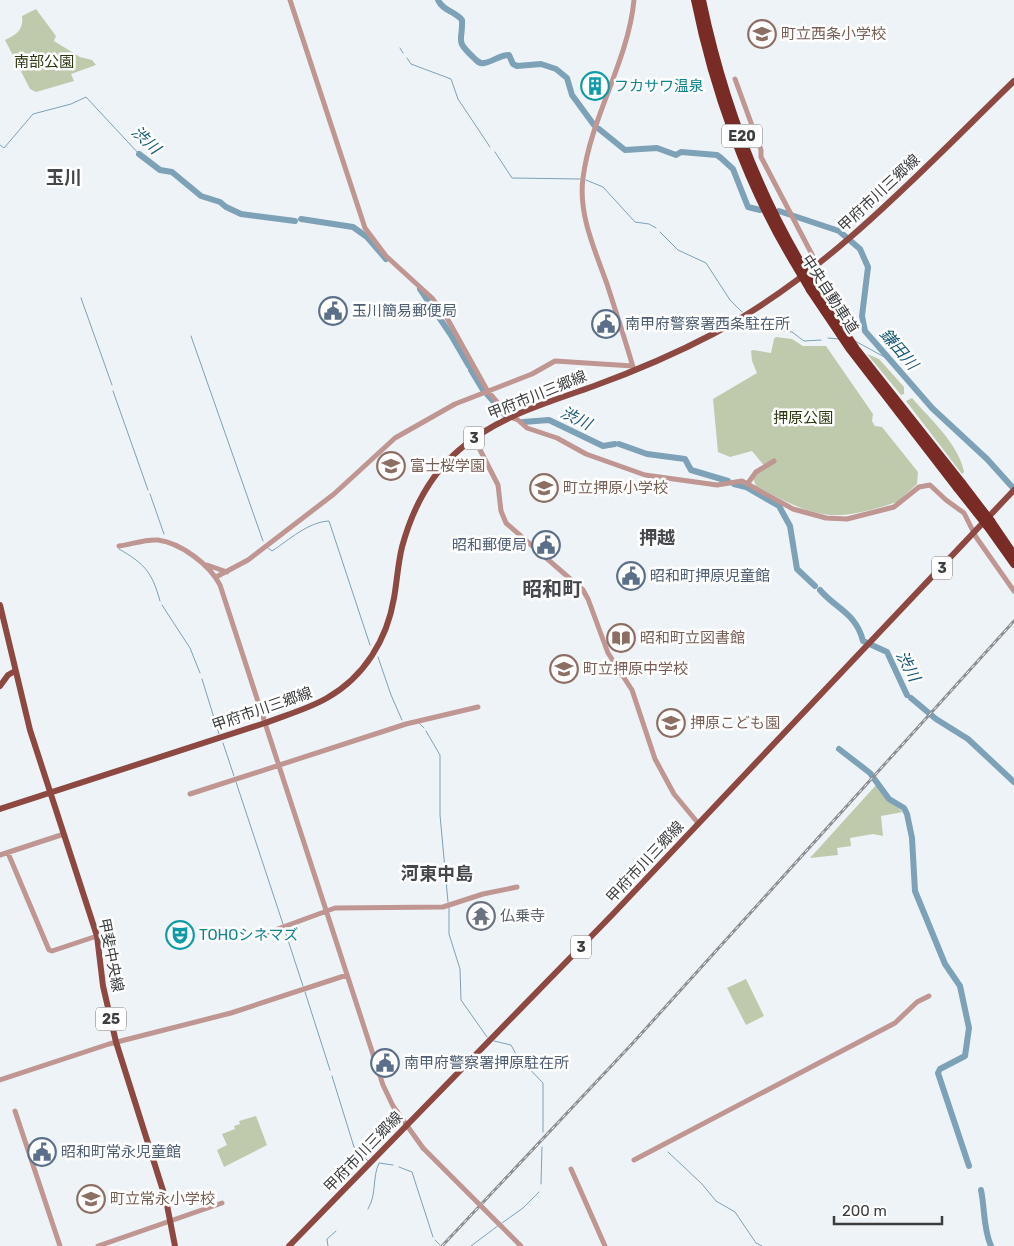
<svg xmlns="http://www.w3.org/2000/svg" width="1014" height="1246" font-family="Rubik,'Noto Sans JP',sans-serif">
<rect width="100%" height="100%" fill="#eef3f8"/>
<!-- green -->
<path fill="#bfcaad" d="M36,9L56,36L54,41L80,57L92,60L96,65L71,74L74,81L36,92L30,89L5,40C16,35 24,30 22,16Z
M776,337L792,339L803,346H826L873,414L872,421L875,426L882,427L918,472L917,484L897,502C831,524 816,518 756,486L753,478L755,474L766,468L752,451L730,457L718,452L713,399L757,373L752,361L751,351L753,350L771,353L774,339Z
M867,354L879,359L904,387V394L901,395Z
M912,398C930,419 958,443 964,472L962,474L906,401Z
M877,784L887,799L903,812L881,816L883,836L873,834L850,838L851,846L837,848L838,855L810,858Z
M746,979L764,1016L746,1025L727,988Z
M256,1116L267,1145L224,1167L217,1150L227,1145L222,1134L235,1129L234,1126L240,1124L239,1121Z"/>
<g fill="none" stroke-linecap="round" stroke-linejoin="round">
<!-- stream -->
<path stroke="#7da1b6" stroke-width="1" d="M400,48L403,53
M407,58L411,64L451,79L458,99L490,147
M0,145L4,148L33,114L71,104L86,97L139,154
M495,152L512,178L580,179
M586,180L603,187L635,222L649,224L656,228
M660,232L678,250L706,263L730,300L742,312
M81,298L112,385
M746,318L753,326
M759,328L792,332L804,341L821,340
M191,336L263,541
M828,338L839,339
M855,341L890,360
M113,391L148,490
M150,494L164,534
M268,548L272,551C289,540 308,522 329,521L370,645
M119,549C145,564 152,572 160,601
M162,605L190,648L200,673
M378,657L391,695L402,720
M202,679L219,734
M419,723L424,728
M426,731L440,755V815L448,902
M223,743L234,776
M236,782L283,924
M449,908V934L460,969L461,1000L487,1037
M284,928L303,986
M305,992L330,1070
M494,1041L511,1045L517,1056L543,1083V1132
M332,1076L354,1147L368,1161
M668,1152L702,1184L716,1201L735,1212L756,1243L762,1246
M399,1167L412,1172L433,1237
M541,1184L542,1147
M368,1209C377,1194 372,1178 379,1163L393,1165
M502,1223L523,1208L539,1192
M435,1240L440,1245
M328,1246L327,1239L336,1231
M471,1246L499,1225"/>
<!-- river -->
<path stroke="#7da1b6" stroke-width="6" d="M438,0C443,11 455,11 462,20C463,43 454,39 474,58C477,61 479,64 484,63C493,62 499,55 509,55L513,64L517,66L541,64L556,69L567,78L572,95L594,125
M599,129L625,150L657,148L676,155L681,152L717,155L721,158L733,169L748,207L760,210
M139,154L160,170L172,172L201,196L220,202L226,207L241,214L295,221
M779,211L839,231L860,249L868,267L862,316L865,331L932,408L987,459L1014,489
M301,219L353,227L367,237L386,259
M420,289L451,335L469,366
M471,370L483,390
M487,394L506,416
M523,422L549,420L603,446L615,444
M619,444L647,454L685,459L691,470L728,481
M734,484L746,487L779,506L790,526L797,569L815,586
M820,590C836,609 856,613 863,641L887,652L907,695
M911,698L936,719L968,739L1014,782
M839,749L870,773L889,799L904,808L907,814L912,838L915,891L945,964L960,986L969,1028L965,1056L940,1069L938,1073L969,1166
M981,1190C985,1209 983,1228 991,1246"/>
<!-- minor -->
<path stroke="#bf9691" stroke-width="5" d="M290,0L365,228L386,256L432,298L447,318L487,390L510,417L518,420L527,428L557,438L586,454L645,475L717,485L742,481L793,509L826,518L847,519L894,507L919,487L930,485L946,500L964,513L976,537L1014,591
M735,79L761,150V157L817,264
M633,367C625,339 616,312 607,284C595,250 578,214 583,178C591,116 628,62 634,0
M474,438L498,485L501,511L506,523L583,590L588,599L608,653L632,690L655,759L674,794L698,823
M748,483L756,472L774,461
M119,546C132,544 146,539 158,540C181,543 210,565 220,585L383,1085L393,1106L423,1148
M207,565L227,572
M216,577L248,560L334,494L395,438L455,404L532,374L555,361L633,366
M190,794L406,724L478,707
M8,853L49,950L52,951L97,936
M0,855L64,834
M236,934H264L335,908L443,907L483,894L517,887
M0,1080L109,1044L231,1013L347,975
M15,1111L60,1246
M634,1160L895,1023L917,1002L929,996
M571,1169L605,1246
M98,1246L222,1203"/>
<!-- major -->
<path stroke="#8d4941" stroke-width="6" d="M0,605L30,730L97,936L103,986L116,1042L166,1200L175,1246
M0,686L8,675L15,671
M0,809L265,723C286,715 308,709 327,698C364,677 387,640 394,598C397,581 398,563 402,547C412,510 430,475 459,450C498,416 547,403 594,386C635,371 675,354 713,334C829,272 920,172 1014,81
M289,1246L612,915L1014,490"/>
<!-- highway -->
<path stroke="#792b25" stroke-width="8" d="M695,0C713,89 746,183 793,261
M702,0C721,91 754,183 801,263
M810,290L849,348L957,488
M818,291L856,349L962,483
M991,521L1014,555
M987,526L1014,564"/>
<defs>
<path id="rail" d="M442,1246L631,1045L1014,621"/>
</defs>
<!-- rail casing -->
<use href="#rail" stroke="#8b8f92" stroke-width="3"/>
<!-- rail -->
<use href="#rail" stroke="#fff" stroke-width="1" stroke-dasharray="4" stroke-linecap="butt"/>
<!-- minor-bridge -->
<path stroke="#bf9691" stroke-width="5" d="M423,1148L521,1246"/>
<!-- highway-bridge -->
<path stroke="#792b25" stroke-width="8" d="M793,261L810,290
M801,263L818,291
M962,483L991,521
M957,488L987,526"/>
</g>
<!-- icons -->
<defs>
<symbol id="school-ring" viewBox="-11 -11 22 22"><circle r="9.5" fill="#fff" stroke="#8d6e63" stroke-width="1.5"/><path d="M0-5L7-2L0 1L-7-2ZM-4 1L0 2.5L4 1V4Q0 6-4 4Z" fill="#8d6e63"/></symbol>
<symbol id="building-ring" viewBox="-11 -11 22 22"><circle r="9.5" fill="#fff" stroke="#0f9aa8" stroke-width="1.5"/><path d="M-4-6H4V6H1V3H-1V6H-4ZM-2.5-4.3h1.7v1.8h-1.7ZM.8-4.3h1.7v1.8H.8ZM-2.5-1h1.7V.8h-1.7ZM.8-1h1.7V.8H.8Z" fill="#0f9aa8"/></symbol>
<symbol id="civic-ring" viewBox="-11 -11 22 22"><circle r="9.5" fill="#fff" stroke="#5c6f8a" stroke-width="1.5"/><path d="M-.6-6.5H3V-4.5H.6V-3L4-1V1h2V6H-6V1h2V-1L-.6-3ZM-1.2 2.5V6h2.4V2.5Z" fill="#5c6f8a"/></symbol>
<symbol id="library-ring" viewBox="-11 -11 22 22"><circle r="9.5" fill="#fff" stroke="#8d6e63" stroke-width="1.5"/><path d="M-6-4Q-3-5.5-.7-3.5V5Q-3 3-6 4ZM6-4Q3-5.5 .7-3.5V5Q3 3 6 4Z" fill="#8d6e63"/></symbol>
<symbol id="temple-ring" viewBox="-11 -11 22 22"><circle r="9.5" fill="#fff" stroke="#6b7280" stroke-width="1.5"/><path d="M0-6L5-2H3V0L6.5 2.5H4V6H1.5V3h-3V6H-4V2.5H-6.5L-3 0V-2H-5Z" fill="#6b7280"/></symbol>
<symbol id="theatre-ring" viewBox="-11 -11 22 22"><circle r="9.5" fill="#fff" stroke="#0f9aa8" stroke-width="1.5"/><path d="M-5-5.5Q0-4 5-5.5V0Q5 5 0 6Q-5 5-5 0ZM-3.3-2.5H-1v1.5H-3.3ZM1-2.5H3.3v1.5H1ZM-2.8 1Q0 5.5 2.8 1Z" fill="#0f9aa8"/></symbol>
</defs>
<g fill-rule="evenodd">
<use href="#school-ring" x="746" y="18" width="32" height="32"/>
<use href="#building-ring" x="579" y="70" width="32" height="32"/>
<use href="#civic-ring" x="317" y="295" width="32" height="32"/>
<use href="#civic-ring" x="590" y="308" width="32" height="32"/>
<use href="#school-ring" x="375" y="450" width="32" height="32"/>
<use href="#school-ring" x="528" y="472" width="32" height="32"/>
<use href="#civic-ring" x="530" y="529" width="32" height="32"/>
<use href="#civic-ring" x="615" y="560" width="32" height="32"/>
<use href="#library-ring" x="605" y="622" width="32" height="32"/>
<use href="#school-ring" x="548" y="653" width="32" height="32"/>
<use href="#school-ring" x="655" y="707" width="32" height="32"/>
<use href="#temple-ring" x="465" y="900" width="32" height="32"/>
<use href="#theatre-ring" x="164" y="919" width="32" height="32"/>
<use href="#civic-ring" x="369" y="1047" width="32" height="32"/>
<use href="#civic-ring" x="26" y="1136" width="32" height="32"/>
<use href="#school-ring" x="75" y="1183" width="32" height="32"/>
</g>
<g text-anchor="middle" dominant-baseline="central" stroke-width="5" stroke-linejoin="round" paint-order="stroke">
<!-- shield labels -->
<g fill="#fff" stroke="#767779" stroke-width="1">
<rect x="722" y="124.5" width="40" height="23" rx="4"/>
<rect x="464" y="426.5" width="20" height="23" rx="4"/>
<rect x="932" y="556.5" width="20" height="23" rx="4"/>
<rect x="571" y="935.5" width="20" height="23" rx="4"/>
<rect x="96" y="1007.5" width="30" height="23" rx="4"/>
</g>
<g font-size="14" font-weight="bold" fill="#3b3d3f">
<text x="742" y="136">E20</text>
<text x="474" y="438">3</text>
<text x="942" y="568">3</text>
<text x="581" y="947">3</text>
<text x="111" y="1019">25</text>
</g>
<!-- education labels -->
<g font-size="15" fill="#785e54" stroke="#fff" text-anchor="start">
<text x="781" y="34">町立西条小学校</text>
<text x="410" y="466">富士桜学園</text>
<text x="563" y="488">町立押原小学校</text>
<text x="640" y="638">昭和町立図書館</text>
<text x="583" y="669">町立押原中学校</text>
<text x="690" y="723">押原こども園</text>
<text x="110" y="1199">町立常永小学校</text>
</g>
<!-- park labels -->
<g font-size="15" fill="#2a360c" stroke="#fff">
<text x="44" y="62">南部公園</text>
<text x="803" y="418">押原公園</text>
</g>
<!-- culture labels -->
<g font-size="15" fill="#0d838f" stroke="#fff" text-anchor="start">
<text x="614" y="86">フカサワ温泉</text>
<text x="199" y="935">TOHOシネマズ</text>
</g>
<!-- street labels -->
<g font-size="15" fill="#3b3d3f" stroke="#fff">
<text transform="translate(879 193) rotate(-43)">甲府市川三郷線</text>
<text transform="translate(830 294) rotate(57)">中央自動車道</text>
<text transform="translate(537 395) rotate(-22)">甲府市川三郷線</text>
<text transform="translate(262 709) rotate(-19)">甲府市川三郷線</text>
<text transform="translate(645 862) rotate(-47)">甲府市川三郷線</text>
<text transform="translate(111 955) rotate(79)">甲斐中央線</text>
<text transform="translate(363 1152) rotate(-46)">甲府市川三郷線</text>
</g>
<!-- service labels -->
<g font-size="15" fill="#4e5e75" stroke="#fff" text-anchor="start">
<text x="352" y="311">玉川簡易郵便局</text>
<text x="625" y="324">南甲府警察署西条駐在所</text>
<text x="527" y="545" text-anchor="end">昭和郵便局</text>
<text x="650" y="576">昭和町押原児童館</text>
<text x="404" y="1063">南甲府警察署押原駐在所</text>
<text x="61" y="1152">昭和町常永児童館</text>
</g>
<!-- worship labels -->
<g font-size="15" fill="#5b616d" stroke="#fff" text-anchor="start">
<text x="500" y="916">仏乗寺</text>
</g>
<!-- water labels -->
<g font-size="16" font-style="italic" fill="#175776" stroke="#fff">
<text transform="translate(146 140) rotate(43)">渋川</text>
<text transform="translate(899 349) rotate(49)">鎌田川</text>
<text transform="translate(576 418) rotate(26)">渋川</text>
<text transform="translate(908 666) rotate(62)">渋川</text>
</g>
<!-- quarter labels -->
<g font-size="18" font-weight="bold" fill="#44484d" stroke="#fff">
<text x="64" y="178">玉川</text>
<text x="657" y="538">押越</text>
<text x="437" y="874">河東中島</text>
</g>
<!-- district labels -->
<g font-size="20" font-weight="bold" fill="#44484d" stroke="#fff">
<text x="552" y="589">昭和町</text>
</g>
</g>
<!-- scale -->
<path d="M834 1216v8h108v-8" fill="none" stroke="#3b3d3f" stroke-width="2.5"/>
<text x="842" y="1216" font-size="15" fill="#3b3d3f" stroke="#ffffff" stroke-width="4" paint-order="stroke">200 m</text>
</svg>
